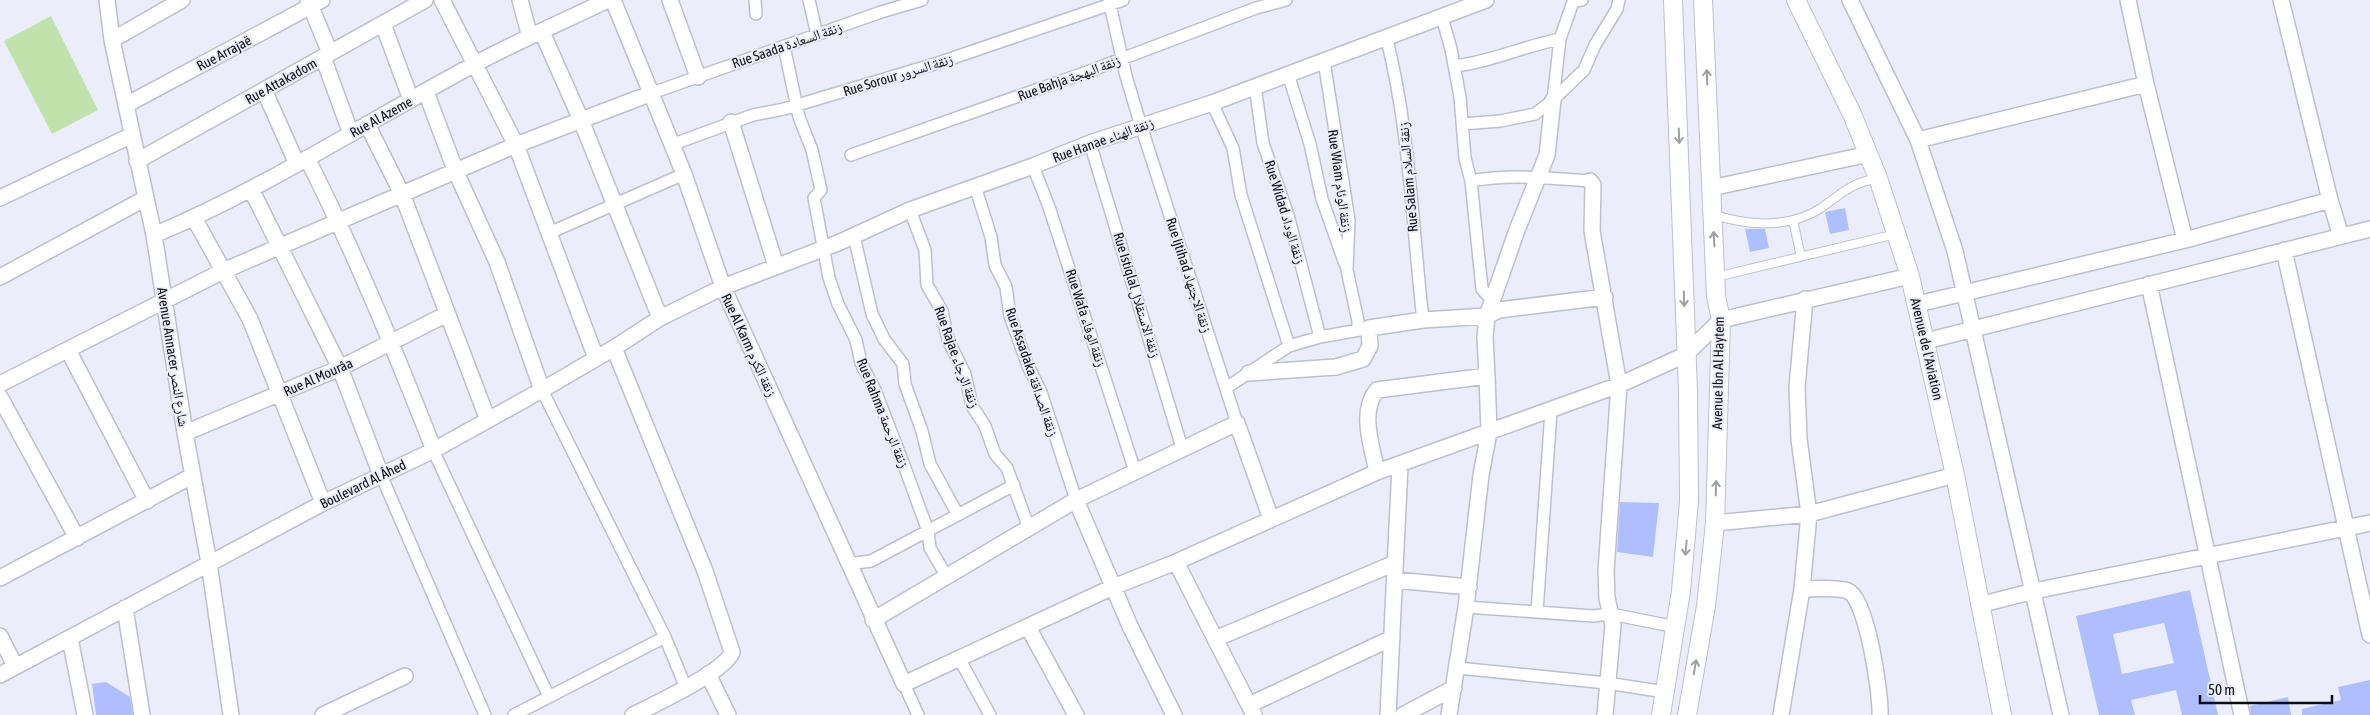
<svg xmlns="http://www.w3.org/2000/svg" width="2370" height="715" font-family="'Asap Condensed','Noto Naskh Arabic',sans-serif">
<rect width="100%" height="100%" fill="#ebeefa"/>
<!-- green -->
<path fill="#bfe3ab" d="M51,16L98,110L52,134L4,41Z"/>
<!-- building -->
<path fill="#adbffe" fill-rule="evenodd" d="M1845,208L1849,230L1830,234L1825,212Z
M1745,229H1765L1769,248L1750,252Z
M1620,502L1659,503L1653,557L1617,552Z
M2190,590L2218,715H2182L2176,690L2131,700L2135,715H2099L2076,616ZM2164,623L2174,663L2122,674L2113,634Z
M2370,680V715H2302V709L2341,700L2338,687Z
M106,682L130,697L133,715H96L92,684Z
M2288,697L2291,715H2251L2250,706Z"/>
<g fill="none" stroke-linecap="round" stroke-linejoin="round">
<defs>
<path id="service" d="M1712,214C1747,226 1789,229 1821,208C1844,192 1849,184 1878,178
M1793,220L1801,257
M1716,277L1896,234"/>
<path id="pedestrian" d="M755,0L756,14
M809,0L817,35
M1109,0L1126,76L1141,126L1237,423
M1442,17L1451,49L1460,97L1465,158L1471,181L1482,289L1491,299
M1386,36C1410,129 1412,225 1423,320
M784,46L799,117L812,150L821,190L814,198L829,278L838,304L856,340L861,363L875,390L905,468L928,531L930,548L947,577
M1324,61L1349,220L1347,270L1358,321V330
M1454,66C1491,62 1524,46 1560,39
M1288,74L1310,144L1322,199L1345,264
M1255,86L1263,143L1288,215L1320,337
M652,93L881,12L922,0
M1553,100L1584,70L1595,45L1617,9L1619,0
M1212,103L1233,148L1241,195L1289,346
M1462,124L1500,121L1535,114L1553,100L1560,39L1573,2L1582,0
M1090,143L1182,448
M671,145L753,115L784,109L938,63L1123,0
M851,155L1087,72L1256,8L1286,0
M1033,166L1049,207L1135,471
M1471,181C1509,174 1552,178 1590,181
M975,186L991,237L995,265L1006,287L1010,316L1028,366L1041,392L1076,500
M910,210L925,250L927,285L942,311L948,340L965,374L972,406L985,426L995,454L1007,468L1029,528
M549,233L684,174
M854,236L872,314L884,339L903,364L905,384L922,431L930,464L958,515
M1226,388L1289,346L1320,337L1365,329
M542,390L665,637L686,688
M433,450L549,697
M381,475L485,715
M849,564L871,561L1014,485
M1466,607L1593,616L1611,614L1676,627
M1537,612L1551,411
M959,658L990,715
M1458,668L1607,683L1665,692
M904,684L918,715
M514,715L665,637"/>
<path id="minor" d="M107,0L112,40L154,235L185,433L209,563L231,715
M308,0L330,53
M442,0L516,145L596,358
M520,0L530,37
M613,0L684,174L723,287L904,684L1113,587L1176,562L1377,472L1619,385L1685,355L1721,320L1910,276
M670,0L698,77
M1850,0L1918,140
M2128,0L2146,84L2185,240
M2281,0L2330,200L2341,236
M383,24L411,100
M542,32L581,120L660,318
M112,40L182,0
M323,57L351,134
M264,90L297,164
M426,92L456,172L497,262L542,390
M126,105L322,0
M731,122L776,266
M367,124L402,194L488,420
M307,158C355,253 395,351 434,450
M137,161L425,0
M1590,181L1593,185L1592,231L1619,385L1606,571L1607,598L1613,625L1605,715
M1711,188L1869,154
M251,189L340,368L381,475
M0,198L132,135
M194,218L250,319L323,503
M154,235C266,188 368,121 475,64C518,41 564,21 608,0
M2284,250L2370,635
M0,277L146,198
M2149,284L2242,715
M1918,304L2185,240L2330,200
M1926,341L2370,229
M614,348L705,571L732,652C725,672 653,705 633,715
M68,350L147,501
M1249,373L1336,367L1363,359L1370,346L1369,328L1423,320L1487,316L1499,310L1605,297
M0,384L223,271L516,145L652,93
M0,397L77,538
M185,433L340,368L447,314
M1377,472C1372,446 1359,412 1377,390L1487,376L1485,337L1487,316L1517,230L1547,155L1553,100
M1076,500L1130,626L1174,715
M1715,523L1809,514L1955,475
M1176,562L1254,715
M0,578L192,476
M1395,580L1469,587
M1802,589C1814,589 1837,587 1848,591C1867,598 1881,695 1880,715
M1979,605L2034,591L2370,523
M125,608L142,715
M873,620L1076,500L1237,423L1271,519
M1028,627L1076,715
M0,636L15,666
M70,638L85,715
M1215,639L1395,563
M708,674L728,715
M0,675L323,503L434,450L542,390L614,348L660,318L723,287L838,243L910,210L1033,166L1090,143L1212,103L1486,0
M1249,705L1392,638
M323,715L405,676
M1388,715L1400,465
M1403,715L1454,688
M1449,715L1466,607L1481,475L1489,432L1487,376
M1781,715L1802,589L1809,514L1799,439L1797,387L1805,299
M2061,715L1955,251L1918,140L2146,84"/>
<path id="tertiary" d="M1796,0L1852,114L1878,178L1910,276L1955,475L2002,715
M1661,715L1681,591L1689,501L1688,391L1673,0
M1687,715L1706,606L1715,523L1721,320L1716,296L1703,0"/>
</defs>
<!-- service casing -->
<use href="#service" stroke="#bcc0cb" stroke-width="10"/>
<!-- pedestrian casing -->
<use href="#pedestrian" stroke="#bcc0cb" stroke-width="14"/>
<!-- minor casing -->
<use href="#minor" stroke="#bcc0cb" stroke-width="18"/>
<!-- tertiary casing -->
<use href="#tertiary" stroke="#bcc0cb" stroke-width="20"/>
<!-- service -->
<use href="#service" stroke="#fff" stroke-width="8"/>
<!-- pedestrian -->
<use href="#pedestrian" stroke="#fff" stroke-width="11"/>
<!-- minor -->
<use href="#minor" stroke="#fff" stroke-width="15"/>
<!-- tertiary -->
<use href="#tertiary" stroke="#fff" stroke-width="18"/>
</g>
<!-- one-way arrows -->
<defs><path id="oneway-shaft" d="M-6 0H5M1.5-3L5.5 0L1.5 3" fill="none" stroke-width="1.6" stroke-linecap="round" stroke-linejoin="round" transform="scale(1.25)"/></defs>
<g stroke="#9e9fa0">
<use href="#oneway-shaft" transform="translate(1707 77) rotate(-92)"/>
<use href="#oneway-shaft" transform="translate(1679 136) rotate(88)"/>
<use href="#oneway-shaft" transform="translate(1714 239) rotate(-93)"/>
<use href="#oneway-shaft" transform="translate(1684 299) rotate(89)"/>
<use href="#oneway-shaft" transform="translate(1716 488) rotate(-88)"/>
<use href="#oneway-shaft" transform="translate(1686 548) rotate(95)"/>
<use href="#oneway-shaft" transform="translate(1695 667) rotate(-80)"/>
</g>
<g text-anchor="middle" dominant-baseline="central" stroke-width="4" stroke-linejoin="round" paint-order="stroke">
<!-- street labels -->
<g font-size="14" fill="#0d0e12" stroke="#ebeefa">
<text transform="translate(787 45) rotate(-19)">Rue Saada زنقة السعادة</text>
<text transform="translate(224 53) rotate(-28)">Rue Arrajaë</text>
<text transform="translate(898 75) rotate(-17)">Rue Sorour زنقة السرور</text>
<text transform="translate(1069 78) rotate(-20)">Rue Bahja زنقة البهجة</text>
<text transform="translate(281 81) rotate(-29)">Rue Attakadom</text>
<text transform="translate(381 117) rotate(-29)">Rue Al Azeme</text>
<text transform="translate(1103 140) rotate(-20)">Rue Hanae زنقة الهناء</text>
<text transform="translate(1408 177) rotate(-95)">Rue Salam زنقة السلام</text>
<text transform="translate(1340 181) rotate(82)">Rue Wiam زنقة الوئام</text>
<text transform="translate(1285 212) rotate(73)">Rue Widad زنقة الوداد</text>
<text transform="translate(1189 275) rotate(72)">Rue Ijtihad زنقة الاجتهاد</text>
<text transform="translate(1137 295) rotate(73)">Rue Istiqlal زنقة الاستقلال</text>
<text transform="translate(1086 318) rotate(72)">Rue Wafa زنقة الوفاء</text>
<text transform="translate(749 345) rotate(65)">Rue Al Karm زنقة الكرم</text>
<text transform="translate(1927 349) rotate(77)">Avenue de l'Aviation</text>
<text transform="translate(173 357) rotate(81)">Avenue Annacer شارع النصر</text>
<text transform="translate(957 357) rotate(70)">Rue Rajae زنقة الرجاء</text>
<text transform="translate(1032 372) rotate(71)">Rue Assadaka زنقة الصداقة</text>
<text transform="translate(1718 373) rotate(-89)">Avenue Ibn Al Haytem</text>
<text transform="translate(318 377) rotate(-24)">Rue Al Mourâa</text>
<text transform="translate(883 413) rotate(68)">Rue Rahma زنقة الرحمة</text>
<text transform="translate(363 484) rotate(-26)">Boulevard Al Âhed</text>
</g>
</g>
<!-- scale -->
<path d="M2200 695v8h132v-8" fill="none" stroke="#0d0e12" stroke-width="2.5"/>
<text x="2208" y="695" font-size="15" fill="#0d0e12" stroke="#ebeefa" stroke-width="4" paint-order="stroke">50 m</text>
</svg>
